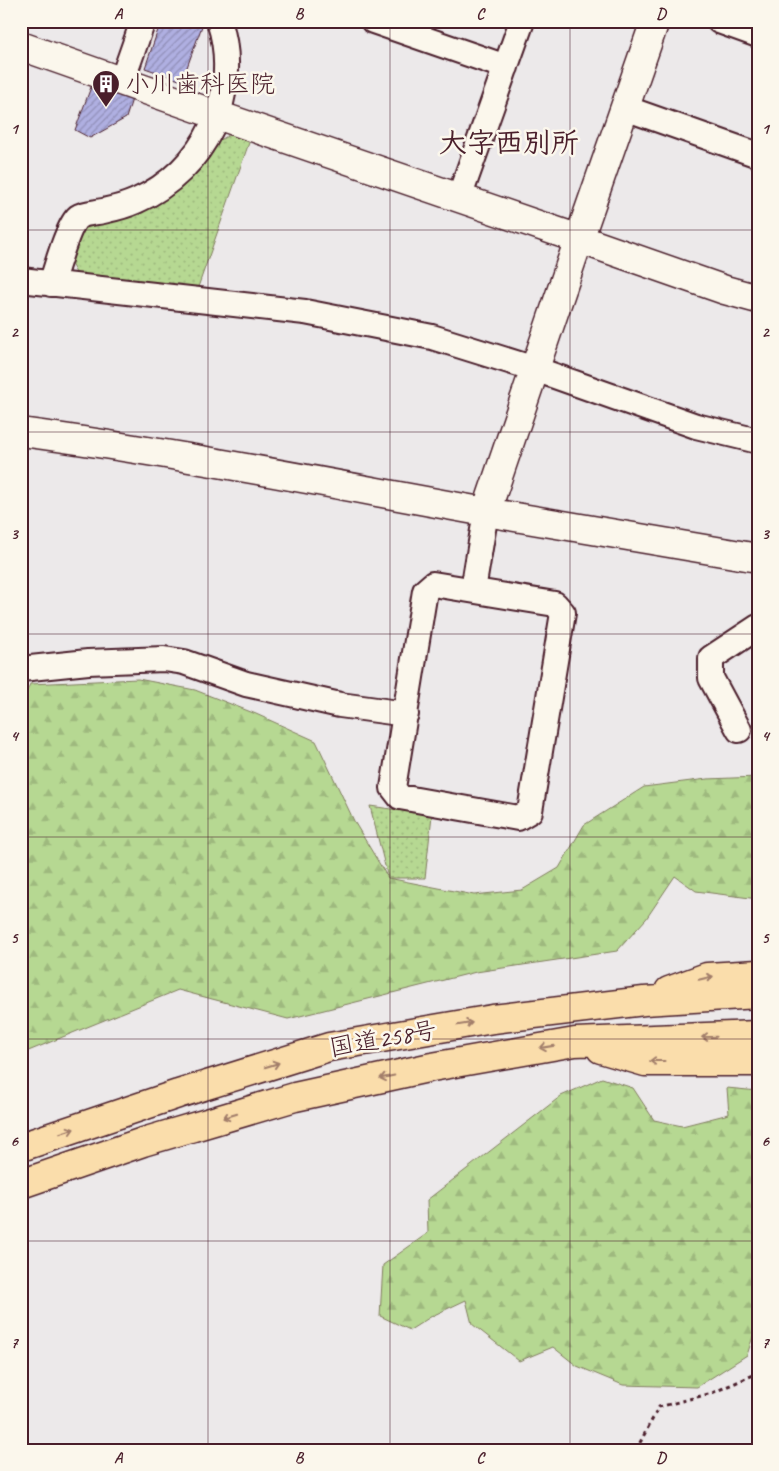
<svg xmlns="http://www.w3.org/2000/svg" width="779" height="1471" font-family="Caveat,'Klee One',sans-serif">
<defs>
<pattern id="forest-firs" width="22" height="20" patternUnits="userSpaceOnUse" patternTransform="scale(1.25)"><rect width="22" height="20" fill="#b6d892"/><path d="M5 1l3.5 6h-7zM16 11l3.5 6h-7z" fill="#9eb97e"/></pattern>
<pattern id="park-dots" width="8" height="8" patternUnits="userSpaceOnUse" patternTransform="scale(1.25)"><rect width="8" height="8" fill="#b6d892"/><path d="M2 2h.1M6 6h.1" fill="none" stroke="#9eb97e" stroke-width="1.8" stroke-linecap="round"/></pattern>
<pattern id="building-hatch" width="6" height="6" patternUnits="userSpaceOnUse" patternTransform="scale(1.25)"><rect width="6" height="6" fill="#afafe1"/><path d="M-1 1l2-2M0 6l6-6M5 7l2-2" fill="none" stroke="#908eb7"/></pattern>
</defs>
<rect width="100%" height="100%" fill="#ece9ea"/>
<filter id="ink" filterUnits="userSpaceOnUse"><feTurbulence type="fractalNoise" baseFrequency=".02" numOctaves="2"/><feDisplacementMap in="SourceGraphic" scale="10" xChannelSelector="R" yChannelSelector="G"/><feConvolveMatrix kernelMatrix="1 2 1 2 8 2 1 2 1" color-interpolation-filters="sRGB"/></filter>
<g filter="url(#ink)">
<!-- forest -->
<path fill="url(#forest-firs)" stroke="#807c5e" d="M138,679L195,690L256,714L316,741L355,823L388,878L474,895L522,890L559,868L584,825L644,787L707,779L758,777V899L696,891L675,876L646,919L617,951L476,972L288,1019L178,990L21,1054V704L30,684Z
M602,1078L633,1088L654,1120L682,1126L729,1114L727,1088L758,1091V1321L747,1355L697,1387L623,1385L577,1366L553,1347L519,1361L472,1324L466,1300L432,1316L410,1330L380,1316L383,1265L428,1233L427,1200L561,1096Z"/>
<!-- park -->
<path fill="url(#park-dots)" stroke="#807c5e" d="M229,135L250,140L197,290L79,278L71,264L82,230L90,224L112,221L129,216L161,201L174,191L217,142Z
M370,806L432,815L425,878H388Z"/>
<!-- building -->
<path fill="url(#building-hatch)" stroke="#4a1f2b" d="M161,21H189L202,26L182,81L145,68Z
M91,87L132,99L126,118L90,138L75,130Z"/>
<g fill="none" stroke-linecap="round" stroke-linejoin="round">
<defs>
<path id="street" d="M373,21L506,67
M719,21L758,35
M122,81L143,21
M625,108L758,155
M459,198L522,21
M21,280L305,312L432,337L535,369L696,426L758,441
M51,284C56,269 68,225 78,217C85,212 98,213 107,210C117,208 127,205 136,201C204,171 243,93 219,21
M433,584L555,604L563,613L530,811L518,818L400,797L393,788L425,591Z
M473,590L486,512
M21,669L88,662L164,659L184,662L246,684L340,705L406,714
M739,730L711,678V658L758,627"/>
<path id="secondary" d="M21,46L217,115L579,239L725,290L758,299
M21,432C177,453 331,484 486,512C577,528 667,542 758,558
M486,512L579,239L655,21"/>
<path id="highway" d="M669,991L707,977L758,974
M601,1049L645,1062H758
M21,1147L178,1094L329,1047L493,1019L644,1001L758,994
M21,1184L143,1142L295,1097L432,1067L575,1042L758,1035"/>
</defs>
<!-- street casing -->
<use href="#street" stroke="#4a1f2b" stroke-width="28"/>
<!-- secondary casing -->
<use href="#secondary" stroke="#4a1f2b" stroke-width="31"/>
<!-- highway casing -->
<use href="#highway" stroke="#4a1f2b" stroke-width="31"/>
<!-- path -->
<path stroke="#4a1f2b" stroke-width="3" stroke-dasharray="4 4" stroke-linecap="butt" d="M636,1450L659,1407L712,1393L758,1373"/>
<!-- street -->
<use href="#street" stroke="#fbf7ec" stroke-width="24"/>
<!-- secondary -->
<use href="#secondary" stroke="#fbf7ec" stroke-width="28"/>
<!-- highway -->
<use href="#highway" stroke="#faddab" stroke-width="28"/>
</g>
<!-- one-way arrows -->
<defs><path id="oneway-shaft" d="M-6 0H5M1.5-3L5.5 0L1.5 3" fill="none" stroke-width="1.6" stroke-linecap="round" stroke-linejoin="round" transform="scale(1.25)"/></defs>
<g stroke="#a27e6b">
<use href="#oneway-shaft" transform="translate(706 978) rotate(-13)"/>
<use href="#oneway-shaft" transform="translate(465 1024) rotate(-10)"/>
<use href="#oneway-shaft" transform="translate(709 1037) rotate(178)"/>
<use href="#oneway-shaft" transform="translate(547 1047) rotate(170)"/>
<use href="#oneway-shaft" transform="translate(657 1061) rotate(180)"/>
<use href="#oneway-shaft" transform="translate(272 1065) rotate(-17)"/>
<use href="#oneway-shaft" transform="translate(387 1077) rotate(168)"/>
<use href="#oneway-shaft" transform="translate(230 1116) rotate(163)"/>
<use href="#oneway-shaft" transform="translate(67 1131) rotate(-18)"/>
</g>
</g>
<!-- grid -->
<path fill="none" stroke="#4a1f2b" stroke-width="1" stroke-opacity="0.55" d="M208,21V1450M390,21V1450M570,21V1450M21,230H758M21,432H758M21,634H758M21,837H758M21,1039H758M21,1241H758"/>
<!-- icons -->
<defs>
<symbol id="building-pin" viewBox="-11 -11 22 30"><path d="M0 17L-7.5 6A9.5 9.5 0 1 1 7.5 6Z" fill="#4a1f2b" stroke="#fbf7ec"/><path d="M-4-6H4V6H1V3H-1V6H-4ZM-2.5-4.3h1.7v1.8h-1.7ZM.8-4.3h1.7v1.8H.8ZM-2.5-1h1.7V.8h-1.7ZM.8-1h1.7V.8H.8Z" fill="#fff"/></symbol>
</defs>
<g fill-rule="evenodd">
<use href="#building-pin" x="90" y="68" width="32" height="43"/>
</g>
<g text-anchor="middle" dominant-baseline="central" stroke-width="5" stroke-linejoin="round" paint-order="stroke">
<!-- poi labels -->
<g font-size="25" fill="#4a1f2b" stroke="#fbf7ec" text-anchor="start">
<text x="125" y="84">小川歯科医院</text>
</g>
<!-- street labels -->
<g font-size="25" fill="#4a1f2b" stroke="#fbf7ec">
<text transform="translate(383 1039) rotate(-10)">国道258号</text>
</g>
<!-- quarter labels -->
<g font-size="28" font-weight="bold" fill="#4a1f2b" stroke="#fbf7ec">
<text x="509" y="142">大字西別所</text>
</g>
</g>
<!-- margin -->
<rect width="779" height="1471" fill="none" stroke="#fbf7ec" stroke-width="55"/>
<rect x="28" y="28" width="724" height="1416" fill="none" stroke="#4a1f2b" stroke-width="2"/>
<g font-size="16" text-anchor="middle" font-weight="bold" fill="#4a1f2b">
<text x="118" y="19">A</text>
<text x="299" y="19">B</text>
<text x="480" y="19">C</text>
<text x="661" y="19">D</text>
<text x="14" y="134">1</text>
<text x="765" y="134">1</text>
<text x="14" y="337">2</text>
<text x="765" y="337">2</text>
<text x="14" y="539">3</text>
<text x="765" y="539">3</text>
<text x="14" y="741">4</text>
<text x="765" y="741">4</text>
<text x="14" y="943">5</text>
<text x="765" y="943">5</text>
<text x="14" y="1146">6</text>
<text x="765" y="1146">6</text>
<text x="14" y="1348">7</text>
<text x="765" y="1348">7</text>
<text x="118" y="1463">A</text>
<text x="299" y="1463">B</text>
<text x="480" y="1463">C</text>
<text x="661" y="1463">D</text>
</g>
</svg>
